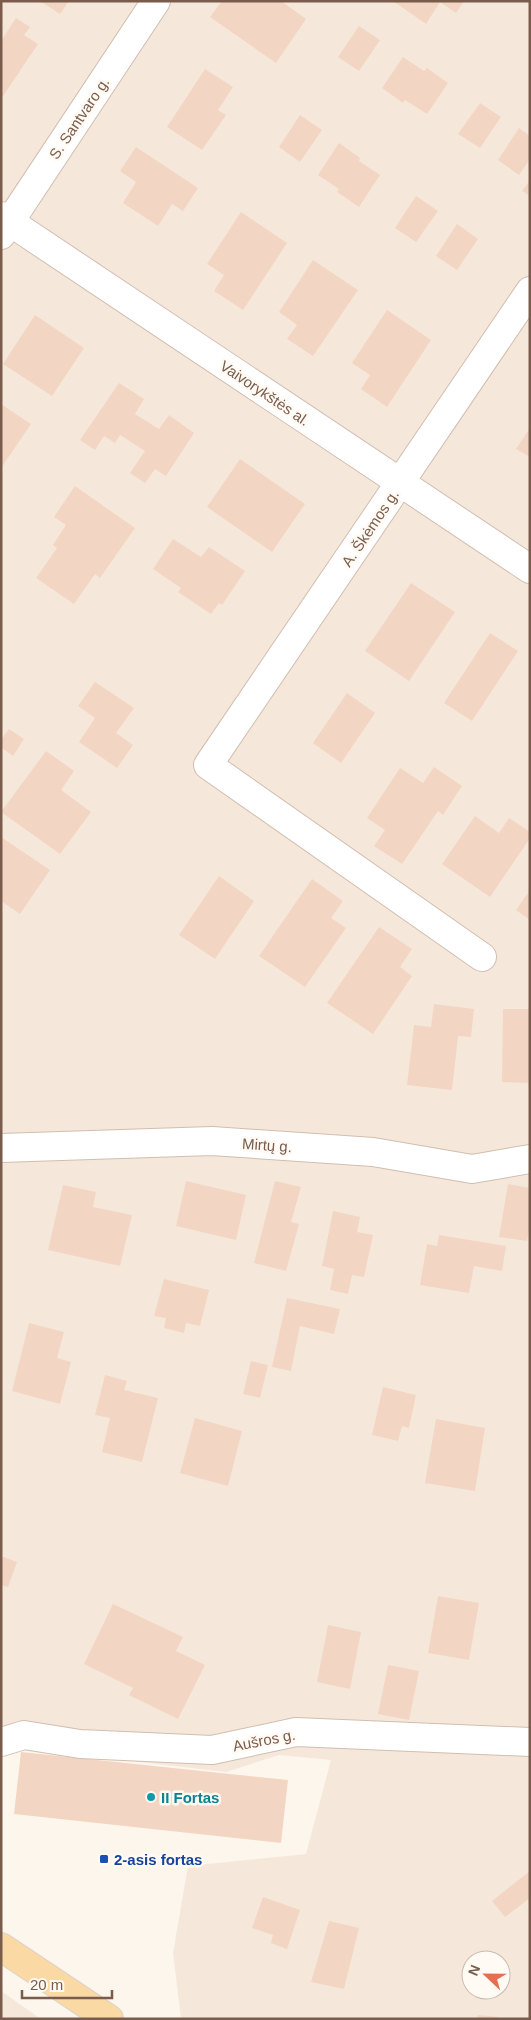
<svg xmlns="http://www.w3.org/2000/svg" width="531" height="2020" font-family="Helvetica,sans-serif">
<rect width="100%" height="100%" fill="#fdf6ec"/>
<!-- residential -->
<path fill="#f5e8da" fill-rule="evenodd" d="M1,1H530V2019H181L173,1953L188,1866L306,1854L331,1760L279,1755L226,1772L18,1748L1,1757ZM471,1960H501V1990H471Z
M1,1991L41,2019H1Z"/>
<!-- building -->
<path fill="#f3d5c3" d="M40,1H69L60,14Z
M222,1H281L306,19L276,63L210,17Z
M393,1H464L456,13L440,2L426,24Z
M16,18L30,27L24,35L38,44L1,99V41Z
M359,26L380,40L359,71L338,57Z
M403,57L424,71L427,68L448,83L427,114L405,100L403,103L382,88Z
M205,69L233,87L218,110L226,115L202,150L167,127Z
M480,103L501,117L480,148L458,134Z
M300,115L322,130L300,162L279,147Z
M519,128L530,136V159L519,175L498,160Z
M339,143L360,158L359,161L380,175L359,207L337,192L339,189L318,175Z
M136,147L198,188L183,211L172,204L158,226L123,203L136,182L120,171Z
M530,180V196L522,191Z
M416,196L438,211L416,242L395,228Z
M241,212L287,243L243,310L214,291L224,275L207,264Z
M457,224L478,239L457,270L436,256Z
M313,260L358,290L313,356L287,339L297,325L279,312Z
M387,310L431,340L387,407L361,389L370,375L352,363Z
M35,315L84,348L52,396L3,364Z
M119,383L144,399L135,414L159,429L169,415L194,433L166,476L155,469L145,483L130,473L145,451L120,435L115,443L104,436L95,450L80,440Z
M1,404L31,424L1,468Z
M530,428V457L516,449Z
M240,459L305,504L272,552L207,507Z
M75,486L135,528L100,578L95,574L74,604L36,578L57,548L53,545L66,525L54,517Z
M173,539L201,557L209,547L245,571L222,605L219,603L211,614L178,592L181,588L153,569Z
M411,583L455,612L409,681L365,651Z
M490,633L518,651L472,721L444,703Z
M95,682L134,708L116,733L133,745L117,768L79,742L95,718L78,706Z
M347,693L375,713L341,763L313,743Z
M9,729L24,739L13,756L1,747V740Z
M46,751L74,771L61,790L91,812L60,854L1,812Z
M434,767L462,786L443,815L438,811L402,864L374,846L385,830L367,818L400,768L423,783Z
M475,816L499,833L509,818L530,832V838L490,897L442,864Z
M1,837L50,870L20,914L1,901Z
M219,876L254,901L215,959L179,935Z
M312,879L343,901L331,918L346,928L305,987L259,956Z
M530,890V920L516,910Z
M379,927L412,949L400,967L412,976L373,1034L327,1003Z
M434,1004L474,1009L471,1037L458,1036L452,1090L407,1085L414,1025L431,1027Z
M503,1009H530V1083L502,1082Z
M186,1181L246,1195L236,1240L176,1226Z
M275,1181L301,1187L291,1222L299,1224L286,1271L254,1263Z
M508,1184L530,1188V1225L527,1241L499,1237Z
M63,1185L96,1192L93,1207L132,1215L120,1266L48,1250Z
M333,1211L360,1217L357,1232L373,1235L364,1277L352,1275L348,1294L330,1290L334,1269L322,1266Z
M439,1235L506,1246L502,1271L474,1266L469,1293L420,1285L427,1244L437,1246Z
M164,1279L209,1290L200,1326L186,1323L184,1333L164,1328L166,1318L154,1316Z
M287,1298L340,1309L334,1334L300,1326L291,1371L272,1367Z
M29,1323L64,1332L57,1358L71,1362L60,1404L12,1391Z
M251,1361L268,1365L260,1398L243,1394Z
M105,1375L127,1381L124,1390L158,1398L142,1462L102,1452L110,1418L95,1415Z
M383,1387L416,1395L409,1428L402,1426L398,1441L372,1435Z
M195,1418L242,1431L228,1486L180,1473Z
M436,1419L485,1428L475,1491L425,1483Z
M1,1556L17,1562L8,1587L1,1585Z
M438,1596L479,1603L469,1660L428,1653Z
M113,1604L183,1637L176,1651L205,1665L178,1719L129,1695L133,1688L84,1664Z
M328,1625L361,1632L350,1689L317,1682Z
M388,1665L419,1671L409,1720L378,1714Z
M21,1752L288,1780L281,1843L14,1814Z
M530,1871V1898L505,1917L492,1901Z
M263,1897L300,1910L287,1949L271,1943L273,1935L252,1928Z
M329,1921L359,1928L344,1989L311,1982Z
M478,2015L499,2017V2019H477Z"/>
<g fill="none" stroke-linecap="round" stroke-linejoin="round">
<defs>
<path id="minor" d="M1,216L530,569
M1,235L156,1
M482,957L208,765L530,291
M1,1148L212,1141L373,1152L472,1169L530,1159
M1,1742L24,1735L80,1744L212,1750L296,1732L530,1742"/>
<path id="major" d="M1,1947L109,2019"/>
</defs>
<!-- minor casing -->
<use href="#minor" stroke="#d1beb0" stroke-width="30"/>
<!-- major casing -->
<use href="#major" stroke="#dad1cd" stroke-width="30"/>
<!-- minor -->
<use href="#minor" stroke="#fff" stroke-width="28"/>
<!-- major -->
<use href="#major" stroke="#fbd9a5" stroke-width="28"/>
</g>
<!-- markers -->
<circle fill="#0f9aa8" stroke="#fffaf3" stroke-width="2" cx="151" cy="1797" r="5"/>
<rect fill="#1a4fb4" stroke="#fffaf3" stroke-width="2" x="99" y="1854" width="10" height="10" rx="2.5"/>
<g text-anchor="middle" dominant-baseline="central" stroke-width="5" stroke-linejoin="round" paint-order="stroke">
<!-- street labels -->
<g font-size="15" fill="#7a5c4d" stroke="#fffaf3">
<text transform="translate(79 118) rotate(-56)">S. Santvaro g.</text>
<text transform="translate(265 393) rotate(34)">Vaivorykštės al.</text>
<text transform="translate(370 528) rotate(-56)">A. Škėmos g.</text>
<text transform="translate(267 1145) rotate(4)">Mirtų g.</text>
<text transform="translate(264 1740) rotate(-11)">Aušros g.</text>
</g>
<!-- culture labels -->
<g font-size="15" font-weight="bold" fill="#0d838f" stroke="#fffaf3" text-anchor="start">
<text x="161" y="1797">II Fortas</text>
</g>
<!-- transit labels -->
<g font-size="15" font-weight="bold" fill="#164399" stroke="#fffaf3" text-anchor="start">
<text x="114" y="1859">2-asis fortas</text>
</g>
</g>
<!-- border -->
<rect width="531" height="2020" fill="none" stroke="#7a5c4d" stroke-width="5"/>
<!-- north arrow -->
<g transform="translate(486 1975) rotate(292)"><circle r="24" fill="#fffaf3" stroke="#cabbb1"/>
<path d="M0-4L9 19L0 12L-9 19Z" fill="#e76f51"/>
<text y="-8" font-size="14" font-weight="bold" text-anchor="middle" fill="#7a5c4d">N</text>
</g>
<!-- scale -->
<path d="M22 1990v8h90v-8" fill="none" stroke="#7a5c4d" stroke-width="2.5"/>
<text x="30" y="1990" font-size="15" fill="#7a5c4d" stroke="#fffaf3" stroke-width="4" paint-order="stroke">20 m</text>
</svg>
